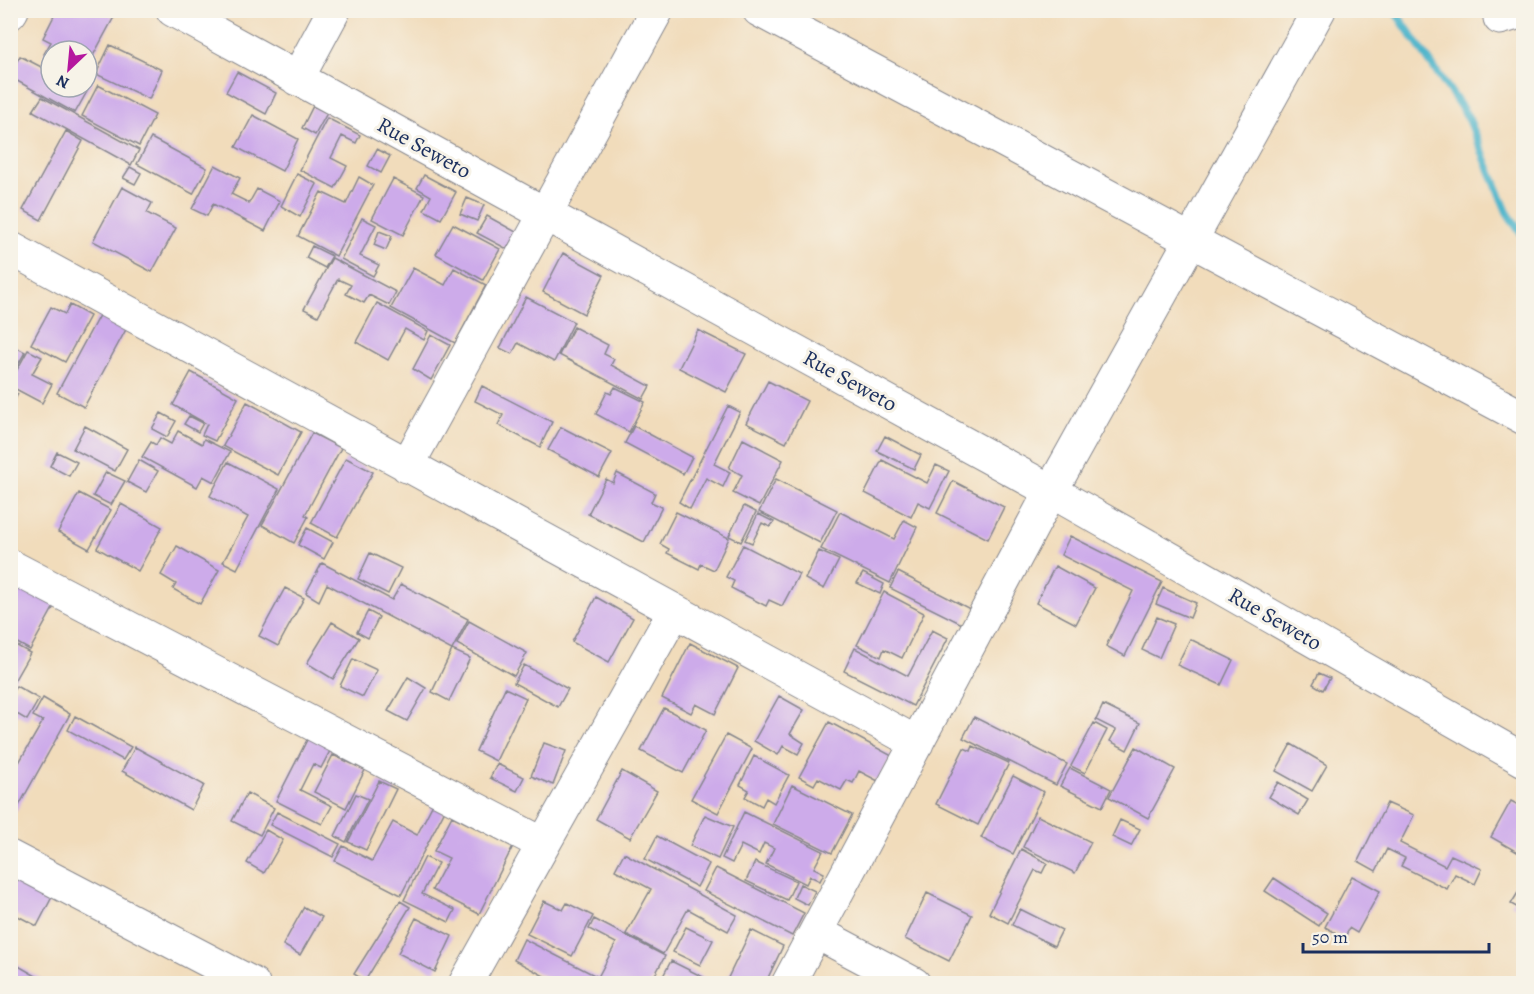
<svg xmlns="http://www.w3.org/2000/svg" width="1534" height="994" font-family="Alegreya,serif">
<rect width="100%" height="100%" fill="#f7f3e8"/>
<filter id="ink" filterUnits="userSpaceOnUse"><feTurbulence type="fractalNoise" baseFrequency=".0167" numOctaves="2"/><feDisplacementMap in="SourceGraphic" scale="12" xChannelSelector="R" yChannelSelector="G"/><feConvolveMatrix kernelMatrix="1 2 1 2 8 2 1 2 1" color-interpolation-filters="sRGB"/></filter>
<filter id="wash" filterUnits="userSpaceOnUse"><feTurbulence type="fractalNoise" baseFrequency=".008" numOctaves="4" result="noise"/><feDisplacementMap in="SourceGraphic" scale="24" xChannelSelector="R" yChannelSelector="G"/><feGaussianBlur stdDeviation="1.35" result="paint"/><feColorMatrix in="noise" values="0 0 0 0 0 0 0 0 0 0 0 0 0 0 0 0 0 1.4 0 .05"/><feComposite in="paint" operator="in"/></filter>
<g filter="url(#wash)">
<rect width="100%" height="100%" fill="#f1dcbb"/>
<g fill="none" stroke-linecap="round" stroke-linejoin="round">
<!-- stream -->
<path stroke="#4cb4ca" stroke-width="8" d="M1394,10L1468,117L1507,212L1524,238"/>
</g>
<g id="blocks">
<!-- building -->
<path fill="#cdabea" d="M57,10H102L114,17L89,63L87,62V51H51V58L44,54L51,42L43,38Z
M110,45L162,70L149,99L96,74Z
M20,56L51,72V87H87V75L94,79L75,113L10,77V73Z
M237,72L276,93L266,114L226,92Z
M98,85L155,115L139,146L82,116Z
M42,97L139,150L131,165L33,111Z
M313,106L327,113L315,135L302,128Z
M253,115L298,139L282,171L236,147Z
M327,118L360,135L356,143L342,136L331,158L347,166L335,188L300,170Z
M66,131L83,141L41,220L23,210Z
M151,138L207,168L193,194L137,164Z
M377,149L390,156L381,173L368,166Z
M215,165L240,178L231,194L249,203L257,189L280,201L265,231L213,204L207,216L192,209Z
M130,167L141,173L135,184L123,178Z
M297,174L317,184L300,217L281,206Z
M424,175L456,192L441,219L424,210L431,196L417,188Z
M359,177L373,185L336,256L298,236L321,192L346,204Z
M393,179L424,195L403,235L372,219Z
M122,187L152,203L147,213L176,228L152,272L93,241Z
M467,198L484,205L477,221L460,214Z
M487,216L516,232L507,249L477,233Z
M362,218L376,225L360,256L379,265L373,276L341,259Z
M453,224L500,249L483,280L436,254Z
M379,231L392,236L386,250L374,245Z
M312,246L332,256L325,268L306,258Z
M563,253L604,275L584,314L543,292Z
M332,258L396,292L389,305L369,295L364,303L346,294L351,285L338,279L318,316L304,309Z
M413,268L445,285L454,268L486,285L455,343L391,308Z
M526,297L574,322L554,362L518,343L512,354L500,348Z
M377,303L428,331L424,340L405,329L388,360L356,342Z
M70,305L90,316L65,362L31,344L51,307L65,314Z
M103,308L130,322L84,407L57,393Z
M574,327L608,345L604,354L614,359L611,365L650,386L643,399L559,355Z
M698,330L746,354L726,392L679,368Z
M431,335L450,345L431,380L413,369Z
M10,344L25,352L10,379Z
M28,350L42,357L32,374L52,384L42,403L10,386V383Z
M191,372L238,398L215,441L202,435L207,424L173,405Z
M768,381L807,401L786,443L746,423Z
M482,386L552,422L540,447L498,425L503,415L475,401Z
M615,387L645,402L629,432L596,414L607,392L611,394Z
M10,390L18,394L10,408Z
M247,402L301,432L278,475L223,446Z
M728,406L740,412L714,464L730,472L723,487L706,478L690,509L679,502Z
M161,413L176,421L167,437L152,429Z
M189,416L203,423L198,432L184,424Z
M85,426L127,449L115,471L73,449Z
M634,426L692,457L683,474L625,443Z
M561,427L612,453L599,477L548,450Z
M178,431L202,444L204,439L230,452L214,482L203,476L197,487L142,457L151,442L156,445L160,438L171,444Z
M312,433L341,448L305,515L308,517L294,543L262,525Z
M885,436L921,455L914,469L877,451Z
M743,439L783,460L759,506L733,493L742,475L729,468Z
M57,452L77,462L69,476L50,466Z
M346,458L373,472L337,537L311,523Z
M139,460L158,471L146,492L127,482Z
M882,460L927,483L936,465L949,471L930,508L918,502L911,517L865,493Z
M228,462L279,489L237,569L223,562L248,517L210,496Z
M106,472L125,481L111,505L93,496Z
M617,473L655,493L651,502L662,507L644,542L588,514L606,479L613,483Z
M776,479L837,510L820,543L759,512Z
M953,481L1004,507L988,539L937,513Z
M79,493L111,510L89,549L58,532Z
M121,504L162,527L138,571L97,548Z
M744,506L756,512L741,542L729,536Z
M676,512L729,538L714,570L701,564L699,569L667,553L669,549L660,544Z
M840,512L894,539L904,520L917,527L890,583L821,549Z
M758,514L774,522L770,527L762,523L752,543L745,540Z
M307,528L333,542L324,559L298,545Z
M1070,536L1162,582L1125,656L1106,646L1133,591L1061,555Z
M743,545L799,574L782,606L769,600L766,606L731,588L734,581L726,577Z
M177,546L219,570L200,604L173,589L176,584L161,575Z
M819,551L839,560L824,589L805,579Z
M370,553L401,568L388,594L358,579Z
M322,563L392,600L401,584L468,619L452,650L470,658L449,701L432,692L452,650L327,584L319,601L306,593Z
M1055,566L1095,588L1076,624L1036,603Z
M898,572L970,609L962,624L890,588Z
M863,573L884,584L880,594L857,583Z
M10,575L57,601L30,650L10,639Z
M285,588L304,598L278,646L259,636Z
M1163,588L1196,603L1190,618L1156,604Z
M884,592L924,613L902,658L884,649L881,657L857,645Z
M596,597L633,618L609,662L572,642Z
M368,611L379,617L368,638L357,632Z
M1157,617L1174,624L1159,658L1142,650Z
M469,621L527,653L514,676L457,644Z
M332,622L359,638L333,679L307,663Z
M932,630L948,638L913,706L844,671L855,648L908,676Z
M1190,639L1233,660L1221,685L1177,665Z
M10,642L30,653L14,681L10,679Z
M690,643L738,668L715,714L696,704L691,713L662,698Z
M353,659L377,670L363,697L340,686Z
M524,665L568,689L558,707L514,683Z
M1319,673L1330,678L1323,690L1313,684Z
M408,677L426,688L407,721L388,711Z
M16,686L39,699L27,720L17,714L10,726V696Z
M505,688L526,698L496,761L476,751Z
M779,696L804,710L790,734L804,743L798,754L783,746L778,755L754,741Z
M43,698L70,714L16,811L10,808V778L43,721L33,716Z
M1103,705L1140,723L1127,750L1110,741L1116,730L1096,720Z
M664,708L706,730L683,773L641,751Z
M75,716L131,747L123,760L68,730Z
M974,717L1067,764L1056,785L963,738Z
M829,722L892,756L878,781L859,771L853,783L847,780L841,790L818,778L814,785L799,777Z
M1094,723L1107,730L1085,773L1071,766Z
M726,735L752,749L718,813L691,799Z
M309,736L332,747L321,768L313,764L300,790L332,806L322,824L276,801Z
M544,743L566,751L553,785L531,776Z
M1291,744L1327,765L1312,791L1276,771Z
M973,746L1009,763L978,825L936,804L964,748L971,751Z
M135,747L204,785L191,810L122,771Z
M1136,747L1175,769L1148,818L1109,797Z
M333,755L365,770L346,808L314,792Z
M754,756L789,775L774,803L766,798L762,806L745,797L749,790L740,785Z
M497,764L524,777L517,791L490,778Z
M1070,768L1111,789L1102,807L1060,786Z
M622,771L657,791L630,838L596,819Z
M1013,776L1044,792L1013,854L981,838Z
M379,781L396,789L366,850L348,842Z
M1278,782L1308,800L1299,815L1269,797Z
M792,785L852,815L832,853L773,824Z
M247,793L274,808L260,835L232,821Z
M356,794L368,799L346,842L335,836Z
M436,798L448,804L401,895L335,861L343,846L372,861L393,822L417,835Z
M1511,801L1524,808V856L1491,837Z
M1387,803L1414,815L1400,843L1445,866L1451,855L1482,869L1475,884L1455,874L1447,889L1401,866L1405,858L1387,849L1376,871L1358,861Z
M277,812L340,844L333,857L270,825Z
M744,812L823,851L814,868L824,873L820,881L810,876L806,884L766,864L774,848L764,843L759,854L741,845L732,863L722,858Z
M705,815L733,827L718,859L690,846Z
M452,816L513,846L479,914L432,890L449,858L434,851Z
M1038,816L1091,842L1075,873L1023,847Z
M1120,820L1140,829L1131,846L1112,837Z
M266,830L283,840L264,873L247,863Z
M657,836L709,864L697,887L645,859Z
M1021,849L1047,863L1042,873L1035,870L1008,923L989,913Z
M624,853L737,915L728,931L688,909L663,954L626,934L651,889L615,870Z
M425,857L438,863L422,894L455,910L449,922L404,900Z
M755,862L796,881L787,900L746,881Z
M716,868L804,913L792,936L704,891Z
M17,876L53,895L37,926L10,912V889Z
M1352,876L1380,891L1357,933L1349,928L1345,938L1325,927Z
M1274,878L1327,913L1319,926L1265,891Z
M1524,883V911L1511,904Z
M800,884L815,891L808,905L794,898Z
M927,893L972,915L949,961L905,939Z
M400,901L410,907L365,981L354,974Z
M544,901L563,910L567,903L593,916L572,956L527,934Z
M304,907L322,917L300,955L283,945Z
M1020,909L1062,930L1054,946L1012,925Z
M416,918L452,936L435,972L398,953Z
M594,919L665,956L650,984H559L514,960L524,939L598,977L616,943L589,929Z
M686,927L713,940L700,965L673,952Z
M751,930L783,946L765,984H725Z
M671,961L717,984H667L661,980Z
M15,964L50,984H10V972Z"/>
</g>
</g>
<g filter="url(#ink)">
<use href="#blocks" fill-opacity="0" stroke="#86868c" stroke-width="1.5"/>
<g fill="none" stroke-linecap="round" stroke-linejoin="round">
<defs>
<path id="minor" d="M173,10L1051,491L1524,760
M759,10L1524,418
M10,13L12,10
M1500,18L1524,11
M297,79L334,10
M10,248L917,743
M407,466L657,10
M10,566L543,844
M10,857L253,984
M816,932L914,984
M465,984L674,612
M788,984L1051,491L1319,10"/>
</defs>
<!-- minor casing -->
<use href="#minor" stroke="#86868c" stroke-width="35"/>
<!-- minor -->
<use href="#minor" stroke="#fff" stroke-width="33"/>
</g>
</g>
<g text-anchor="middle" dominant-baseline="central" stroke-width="6" stroke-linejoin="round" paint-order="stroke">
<!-- street labels -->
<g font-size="22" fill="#1b2f5e" stroke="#f7f3e8">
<text transform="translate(424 148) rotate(29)">Rue Seweto</text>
<text transform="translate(850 381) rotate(29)">Rue Seweto</text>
<text transform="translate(1275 619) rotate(30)">Rue Seweto</text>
</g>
</g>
<!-- margin -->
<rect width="1534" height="994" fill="none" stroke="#f7f3e8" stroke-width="36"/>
<!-- north arrow -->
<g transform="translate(69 69) rotate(206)"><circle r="28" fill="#f7f3e8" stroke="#9fa5b1" stroke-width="1.5"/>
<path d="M0-4.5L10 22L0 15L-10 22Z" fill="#b5179e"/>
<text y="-9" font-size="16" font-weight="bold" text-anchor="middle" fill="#1b2f5e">N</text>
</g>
<!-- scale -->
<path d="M1303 943v9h186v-9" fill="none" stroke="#1b2f5e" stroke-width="3"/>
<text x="1312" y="943" font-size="18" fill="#1b2f5e" stroke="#f7f3e8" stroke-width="4.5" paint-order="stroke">50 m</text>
</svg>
